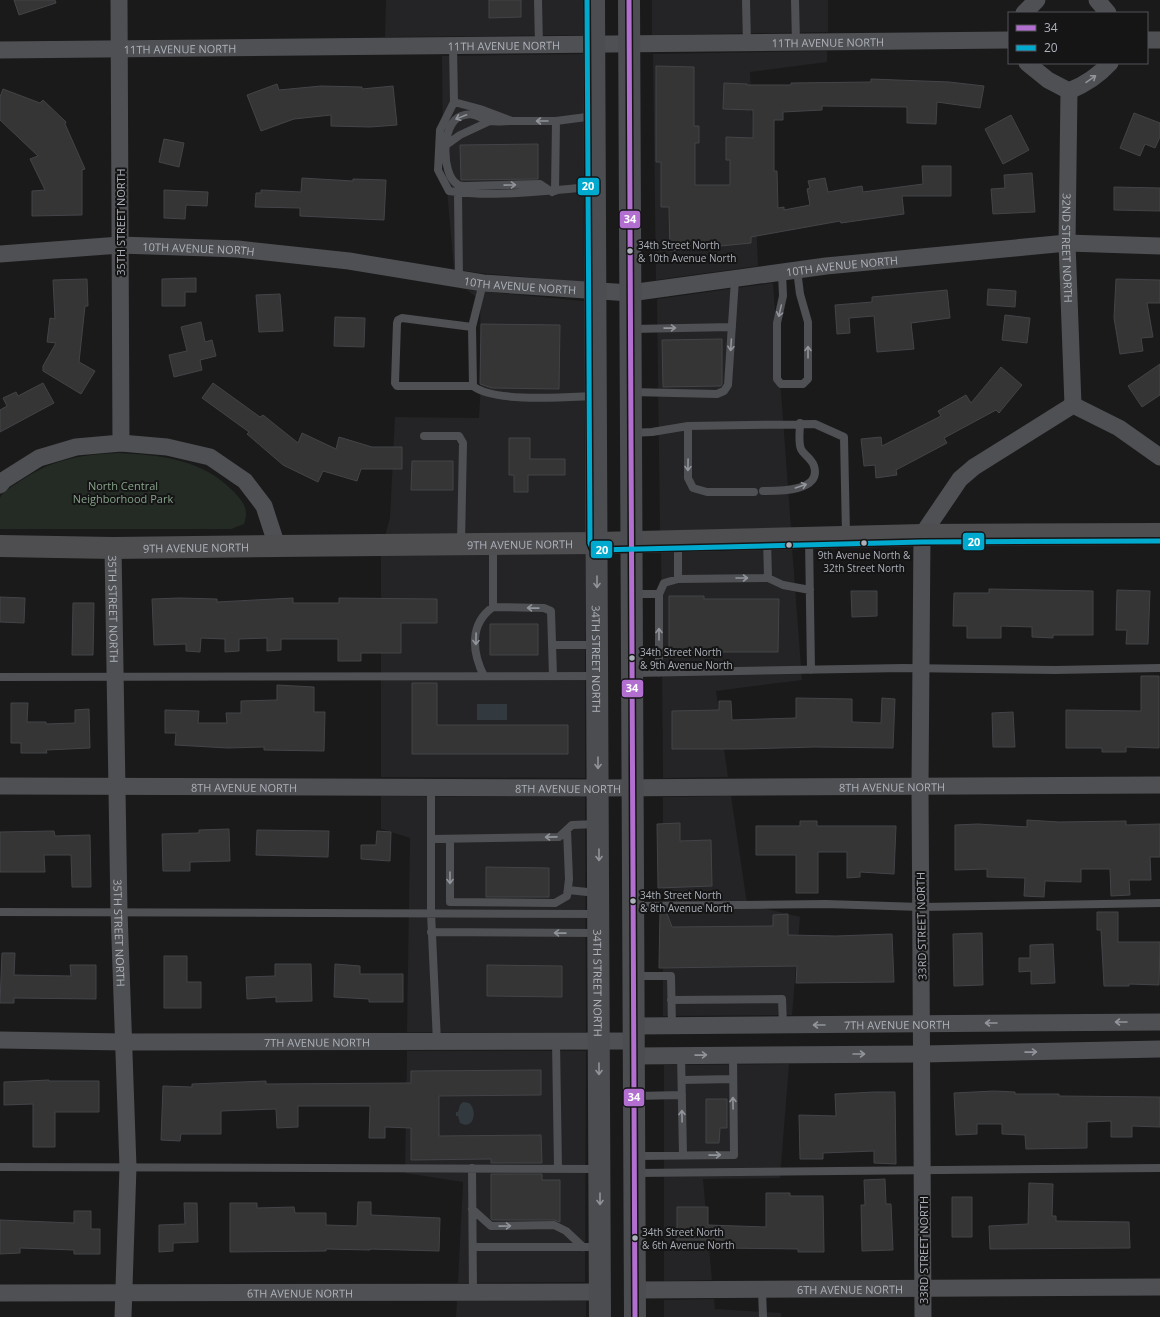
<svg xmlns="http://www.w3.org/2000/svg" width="1160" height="1317" font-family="'Open Sans',sans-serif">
<rect width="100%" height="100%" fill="#1a1a1b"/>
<!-- built -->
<path fill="#242426" d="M386,0H583V35L385,37Z
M652,0H828V32L652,35Z
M827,51V62L750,72L758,266L656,280L653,54Z
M583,54L584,282L479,273L454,269L443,145L442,56Z
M773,283L791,528L660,531L657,299Z
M467,290L584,301L585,533L385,536L390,518L395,417L479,418L481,382L480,300Z
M792,547L802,680L716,691L728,777L663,778L661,550Z
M585,552V778L381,777V555Z
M381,796L585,797L586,1032H407L410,838L381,829Z
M731,796L747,904L800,917L792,1015L663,1016V797Z
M407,1051H586L585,1282L458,1283L463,1182L405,1173Z
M789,1064L780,1178L703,1179L712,1280L664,1281V1065Z
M714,1299L715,1309L781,1313V1317H664V1300Z
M457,1301H586V1317H456Z"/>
<!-- green -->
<path fill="#242b25" d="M118,453C160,455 203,459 234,492C244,503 249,509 244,524L231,529H0C0,520 0,506 0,498C2,492 11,487 16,484C50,460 77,455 118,453Z"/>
<!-- water -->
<path fill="#32393f" d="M477,704H507V720H477Z
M463,1102L469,1103C478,1110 474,1131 460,1123L458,1116H456V1112H458L460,1105Z"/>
<!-- building -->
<path fill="#353536" stroke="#434447" d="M14,0H55L56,3L19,15Z
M489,0H521V17L489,18Z
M656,66L694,67V126H699V143H695V185H730V160H726V137L753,138V110L723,109L724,83L747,84V85H791V83L871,82V79L949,82L984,86L980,108L937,102L936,124L907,123V107L822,106V110L783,112V120H774V171H777L778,208L784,207V210L810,205L807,189L810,188L808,181L825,178L828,192L862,186L863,192L923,184L922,166H951V196H902L904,214L841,223L840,221L751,237V243L670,251L669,207H661V162H656Z
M277,84L279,90L321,86L362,87V89L393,86L397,125L370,127L331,126V115L294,119L261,131L247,95Z
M3,89L40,103L43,100L66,122L65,124L85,169L82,170V215L32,216V191L45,190L30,159L38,156L0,120V97Z
M1134,113L1160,123V137L1155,148L1145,144L1140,156L1120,148Z
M1011,115L1029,150L1003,164L985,129Z
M164,139L184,143L179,167L159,162Z
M538,144V179L461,180L460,145Z
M1032,173L1035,212L993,214L991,189L1005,188L1004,175Z
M302,178L353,181V179L386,180L384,220L300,216V208L255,207L256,193H261V190L301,192Z
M1114,187L1160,188V211L1114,210Z
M164,190L208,192L207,206L186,205L185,219L164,218Z
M196,278V292H185V306H162V279Z
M87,279L88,306H85L79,362L95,371L81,394L43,371V366L56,343L47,342L50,318L55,319L53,280Z
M1116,279L1160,280V303H1147L1153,337L1141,338L1143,351L1120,354L1114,318Z
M988,289L1016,291L1015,307L987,305Z
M947,290L950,318L911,323L914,349L877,352L874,316L849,318L850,333L837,334L835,305L872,302V297Z
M280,294L283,331L259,332L256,295Z
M1005,315L1030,318L1027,343L1002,340Z
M335,317L365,318L364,347L334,346Z
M201,322L205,342L212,340L216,356L200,360L202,370L174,377L169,355L187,351L181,327Z
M481,324L560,325L559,389L492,388L480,384Z
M722,339V384L721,386L663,387L662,340Z
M1160,364V395L1142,407L1128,386Z
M1001,367L1022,385L999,413L996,410L944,438L947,443L896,470L897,475L876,478L875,465L864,466L861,439L881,437L882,446L941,416L938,411L966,395L971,403Z
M43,383L54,403L0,432V410L7,406L3,398L16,392L18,396Z
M213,383L260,417L263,415L298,443L302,433L336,449L339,437L372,447H402V469H361L357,481L323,471L318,482L283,465L247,434L249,432L202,398Z
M509,438H530V459H565V475H528V492H514V475H509Z
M412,461H453V490H411Z
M989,589L1093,591V635H1053V638L1032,637V627L1001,626V638H967V626H953L954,593H989Z
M1117,590L1150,591L1148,644H1126L1127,630H1116Z
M851,591H877V616L852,617Z
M669,596H704V599H779L778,652H669Z
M0,597L25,598L24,623L0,622Z
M180,598L217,599V602L293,598V603H339V598L437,599V623H401V653H361V661H338V639H281V650L267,651V638L239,639V651L225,652V639L201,638L200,652L186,651V644L154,645L152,599Z
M73,603H94L93,655H72Z
M490,624H538V655H490Z
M1141,676H1159V748L1126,747V752H1102V748H1066V710L1141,711Z
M412,683H437V725H568V754H412Z
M277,685L314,687V712H325L324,751L264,750V747L228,748L175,745L176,733H165V710L199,711L198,723H227L226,713H241V701L277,700Z
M796,698L852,699V722L881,723L882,698L895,699L893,748L815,747L745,749H672V711L719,710V701H731L732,720L796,718Z
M11,703H28L27,722H46V724L75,723V710L89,709L90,748L46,750L47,753H21V743H11Z
M1013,712L1015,747H993L992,713Z
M1027,820L1059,822L1126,821V825L1160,824V857H1150L1151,880H1129L1130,895L1111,896L1110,869H1081V882L1045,881L1044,897L1024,896L1025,878L987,877V869L955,870V825L978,824L1027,827Z
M800,821H817V826H896L894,874L860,872V877L847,878V852H818V893H796V855H756V826H800Z
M680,823V841L711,840L712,886L658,888L657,824Z
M229,829L230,861L190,862V871H163L162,834L199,833V830Z
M257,830L329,831L328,857L256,855Z
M54,831L55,836L90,835L91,887H72L71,855H44L45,872H0V832Z
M377,831L391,832L390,861L361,859V845H376Z
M486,867L549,868V897H486Z
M660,911H666L672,927L773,926V915L788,914V935L836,936L892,934L894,982L796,983L797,966L659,968Z
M1097,912H1118V942H1160L1159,985L1129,984V986H1104L1101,930H1097Z
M982,933L983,985L954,986L953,934Z
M1053,944L1055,983L1031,984V971L1019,972V958H1030V945Z
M2,953H15L14,975L71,976L70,965H96V999L14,998V1003H0Z
M164,956H187V982H201V1008H164Z
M275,964H311L312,1001L276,1002V997L247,999L246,977L275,976Z
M335,964L360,966V974H403V1002H369V999L334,997Z
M487,965L562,966V997L487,996Z
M541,1070V1095L439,1096V1136L541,1135L542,1163H491V1159L411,1160V1128L385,1127V1138H369L370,1106H298V1127L277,1128L276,1109L221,1111V1134H181L180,1141L161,1140L163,1086L192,1087V1084L266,1081V1084L411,1083V1071Z
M49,1080V1081H99V1112H55V1147H33V1104L4,1105V1082Z
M994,1091L1015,1092V1094H1059V1096L1160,1097V1127L1132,1126V1137H1111V1121L1087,1122V1148L1026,1149L1025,1135L1002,1134V1124H977V1134L956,1135L954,1093Z
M874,1092H895L896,1164L874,1163V1151L823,1153V1159H800L799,1115L836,1116L835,1094Z
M706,1099H727V1128H720L719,1143H706Z
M491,1174H542V1180H560V1222L554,1220H493L491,1219Z
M885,1179L886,1204H891L893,1250L862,1251L861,1205H865L864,1180Z
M1029,1183L1053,1184L1052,1216H1056V1221L1129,1222L1130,1248L990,1249L989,1226L1028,1224Z
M766,1193H790V1196H823L824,1252H798V1249L722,1248V1240H677V1207H708V1225L766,1227Z
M952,1197H972V1237H952Z
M358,1202H371V1215L440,1218L439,1251L370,1249V1250L326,1249V1251L230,1252V1203H257V1208L294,1207L295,1213H326V1225L357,1226Z
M184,1203H197L198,1242L173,1243V1251L159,1252V1225L185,1224Z
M74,1211H91V1229H100V1254H74V1250L20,1248V1253L0,1254V1220L74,1223Z"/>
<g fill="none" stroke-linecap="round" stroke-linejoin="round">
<!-- lane -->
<path stroke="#4f5053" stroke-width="8" d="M538,0L539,45
M746,0L747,43
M795,0L796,42
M453,46L454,102L440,130L438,170L449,191C497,198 545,190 594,187
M454,102L480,109L512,121H556L594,116
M512,121C505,121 497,122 490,121C478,118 475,111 461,116C441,123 441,174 457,184C459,186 463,186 466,186L540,184L552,192
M446,145L460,135L490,121
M555,191L556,121
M458,193L459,279
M782,272L783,296L777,323V379L781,384H803L808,379V322L800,294L797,270
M472,327L402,318L398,320L397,323L395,383L397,386H473C494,403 567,397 595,396
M632,329L732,327
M473,386L472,327L483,283
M631,392L717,394L724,391L728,385L735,279
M688,426V478L693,488L707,492H754
M631,433L652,432L688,426L815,424L844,437L846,535
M424,436H459L463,443L461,543
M763,491C778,491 822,492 814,466C812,459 804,455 801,449C798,442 800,430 800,423
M809,538L811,670
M767,539L768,578L783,585L810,590
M493,545V607
M678,579V542
M633,594H659
M552,645H595
M633,673L903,668L1055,670L1160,668
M659,673V594L664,583L678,579L768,578
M484,676C472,652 469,624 493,607L544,608L551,611L553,676
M0,677L597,676
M431,787V913L437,1042
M431,839L559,837L572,825L598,824
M450,839V902L555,903L567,896L569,879L567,830
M568,890L597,893
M635,906L826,904L921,907L1160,903
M0,912L598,914
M431,932L598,933
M634,976H671L672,1026
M671,1000L782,999L783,1025
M556,1041L558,1169
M681,1055L683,1155
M682,1080L733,1079
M635,1096L682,1095
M635,1156L734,1155L733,1055
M0,1167L599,1169
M472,1168L473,1292
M635,1173L1160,1168
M472,1209L491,1226L554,1225L566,1231L583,1247
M473,1247H598
M762,1290L763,1317"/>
<!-- street -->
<g stroke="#4f5053" stroke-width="17">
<path d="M1097,0L1108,13"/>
<path d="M1024,13L1037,0"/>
<path d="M1147,40H1160"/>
<path id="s1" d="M0,50L1008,40"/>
<path d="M1027,63L1048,80L1069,91"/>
<path id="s2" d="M1069,91L1067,243L1073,405"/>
<path d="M1069,91C1084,85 1098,76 1110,63"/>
<path id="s3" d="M0,254L120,245L238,249L349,261L483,283L630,293L826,266L1067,243L1160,246"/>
<path d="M121,443L167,447L210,457L245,481L264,506L277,546"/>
<path d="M0,485L4,480L39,458L76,447L121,443L119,0"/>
<path id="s4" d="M113,548L119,911L128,1167L123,1317"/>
<path id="s5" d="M0,786L598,788L1160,785"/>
<path id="s6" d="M634,1026L1160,1022"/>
<path id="s7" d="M0,1040L125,1042L634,1041"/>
<path d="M634,1056L923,1054L1160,1049"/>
<path id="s8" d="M635,1290L1160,1287"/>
<path id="s9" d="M0,1293L600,1292"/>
<path d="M923,1317L920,786L922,535L960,479L974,467L1073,405L1119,428L1160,457"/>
</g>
<!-- secondary -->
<path stroke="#4e4e51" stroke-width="22" id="s10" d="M0,546L113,548L277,546L597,543L922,535L1160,534"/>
<!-- highway -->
<g stroke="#4c4d50" stroke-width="22">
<path id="s11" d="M594,0L600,1317"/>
<path d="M629,0L635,1317"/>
</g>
<defs>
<path id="bus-1" d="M629,0L635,1317"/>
<path id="bus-2" d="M587,0L590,543L592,548L597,550L922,542L1160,541"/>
</defs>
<!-- bus-1 casing -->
<use href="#bus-1" stroke="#151516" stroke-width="8"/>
<!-- bus-2 casing -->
<use href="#bus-2" stroke="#151516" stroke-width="8"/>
<!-- bus-1 -->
<use href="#bus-1" stroke="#b36fd0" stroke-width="5"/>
<!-- bus-2 -->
<use href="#bus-2" stroke="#00a9ce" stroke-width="5"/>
</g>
<!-- one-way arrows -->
<defs><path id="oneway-shaft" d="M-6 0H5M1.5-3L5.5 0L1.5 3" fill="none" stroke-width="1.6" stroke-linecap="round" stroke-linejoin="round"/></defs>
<g stroke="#91949b">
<use href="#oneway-shaft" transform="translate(1091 79) rotate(-35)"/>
<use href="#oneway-shaft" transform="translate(461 117) rotate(158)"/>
<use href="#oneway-shaft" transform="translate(542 121) rotate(180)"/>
<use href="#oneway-shaft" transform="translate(510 185) rotate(-1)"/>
<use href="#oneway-shaft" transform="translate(780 311) rotate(103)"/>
<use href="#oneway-shaft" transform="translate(670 328) rotate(-1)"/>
<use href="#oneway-shaft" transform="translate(731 345) rotate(94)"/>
<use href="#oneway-shaft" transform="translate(808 352) rotate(-90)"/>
<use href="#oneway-shaft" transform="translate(688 465) rotate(91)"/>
<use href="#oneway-shaft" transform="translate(801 486) rotate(-19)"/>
<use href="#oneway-shaft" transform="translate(742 578)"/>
<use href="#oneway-shaft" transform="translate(533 608) rotate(-179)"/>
<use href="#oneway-shaft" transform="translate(659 634) rotate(-90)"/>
<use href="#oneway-shaft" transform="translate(476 639) rotate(91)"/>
<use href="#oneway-shaft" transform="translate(551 837) rotate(179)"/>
<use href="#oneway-shaft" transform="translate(450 878) rotate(90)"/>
<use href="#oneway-shaft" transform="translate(560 933) rotate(-179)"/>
<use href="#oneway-shaft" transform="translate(1121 1022) rotate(180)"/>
<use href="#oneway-shaft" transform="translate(991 1023) rotate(180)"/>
<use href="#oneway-shaft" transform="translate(819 1025) rotate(180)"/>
<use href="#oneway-shaft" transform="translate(1031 1052) rotate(-1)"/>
<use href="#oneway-shaft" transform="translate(859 1054)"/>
<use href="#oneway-shaft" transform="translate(701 1055) rotate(-1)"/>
<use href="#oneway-shaft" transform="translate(733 1103) rotate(-91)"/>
<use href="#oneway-shaft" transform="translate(682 1116) rotate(-91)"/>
<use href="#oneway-shaft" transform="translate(715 1155) rotate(-1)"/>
<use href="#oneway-shaft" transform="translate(505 1226) rotate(-1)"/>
</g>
<g stroke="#90939a">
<use href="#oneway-shaft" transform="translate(597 582) rotate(90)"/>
<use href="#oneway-shaft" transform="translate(598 763) rotate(90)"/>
<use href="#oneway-shaft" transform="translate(599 855) rotate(90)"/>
<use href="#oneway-shaft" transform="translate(599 1069) rotate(90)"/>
<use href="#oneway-shaft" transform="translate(600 1199) rotate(90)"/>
</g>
<!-- markers -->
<g fill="#adb1ba" stroke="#151516" stroke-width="1.5">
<circle cx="630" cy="251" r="3.5"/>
<circle cx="864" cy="543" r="3.5"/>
<circle cx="789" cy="545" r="3.5"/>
<circle cx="632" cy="658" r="3.5"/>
<circle cx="633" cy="901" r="3.5"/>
<circle cx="635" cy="1238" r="3.5"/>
</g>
<g text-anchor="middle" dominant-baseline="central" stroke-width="4" stroke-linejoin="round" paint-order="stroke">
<!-- bus labels -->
<g font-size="10" fill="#adb1ba" stroke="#151516" text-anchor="start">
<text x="638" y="245">34th Street North<tspan x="638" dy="13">&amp; 10th Avenue North</tspan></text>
<text x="864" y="555" text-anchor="middle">9th Avenue North &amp;<tspan x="864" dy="13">32th Street North</tspan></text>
<text x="640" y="652">34th Street North<tspan x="640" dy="13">&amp; 9th Avenue North</tspan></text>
<text x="640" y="895">34th Street North<tspan x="640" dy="13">&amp; 8th Avenue North</tspan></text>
<text x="642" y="1232">34th Street North<tspan x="642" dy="13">&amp; 6th Avenue North</tspan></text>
</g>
<!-- street labels -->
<g font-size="11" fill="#adb1ba" stroke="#151516">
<text stroke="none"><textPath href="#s1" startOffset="828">11TH AVENUE NORTH</textPath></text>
<text stroke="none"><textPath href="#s1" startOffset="504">11TH AVENUE NORTH</textPath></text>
<text stroke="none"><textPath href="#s1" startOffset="180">11TH AVENUE NORTH</textPath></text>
<text transform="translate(120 222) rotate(-90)">35TH STREET NORTH</text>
<text stroke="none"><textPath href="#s2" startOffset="157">32ND STREET NORTH</textPath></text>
<text stroke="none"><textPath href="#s3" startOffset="199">10TH AVENUE NORTH</textPath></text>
<text stroke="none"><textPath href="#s3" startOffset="847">10TH AVENUE NORTH</textPath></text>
<text stroke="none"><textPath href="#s3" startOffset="523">10TH AVENUE NORTH</textPath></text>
<text stroke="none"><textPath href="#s10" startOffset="520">9TH AVENUE NORTH</textPath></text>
<text stroke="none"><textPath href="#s10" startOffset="196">9TH AVENUE NORTH</textPath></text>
<text stroke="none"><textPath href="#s4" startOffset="61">35TH STREET NORTH</textPath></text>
<text stroke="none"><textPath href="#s11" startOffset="659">34TH STREET NORTH</textPath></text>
<text stroke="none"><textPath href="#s5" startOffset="244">8TH AVENUE NORTH</textPath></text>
<text stroke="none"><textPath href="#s5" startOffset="892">8TH AVENUE NORTH</textPath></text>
<text stroke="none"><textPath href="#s5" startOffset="568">8TH AVENUE NORTH</textPath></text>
<text transform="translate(921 926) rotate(-91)">33RD STREET NORTH</text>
<text stroke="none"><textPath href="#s4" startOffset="385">35TH STREET NORTH</textPath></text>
<text stroke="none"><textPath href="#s11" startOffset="983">34TH STREET NORTH</textPath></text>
<text stroke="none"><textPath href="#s6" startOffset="263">7TH AVENUE NORTH</textPath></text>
<text stroke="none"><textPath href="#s7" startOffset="317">7TH AVENUE NORTH</textPath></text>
<text transform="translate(923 1250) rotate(-90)">33RD STREET NORTH</text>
<text stroke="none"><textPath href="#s8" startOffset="215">6TH AVENUE NORTH</textPath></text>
<text stroke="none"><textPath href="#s9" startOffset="300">6TH AVENUE NORTH</textPath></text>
</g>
<!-- park labels -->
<g font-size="11" fill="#86a389" stroke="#151516">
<text x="123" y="485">North Central<tspan x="123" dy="13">Neighborhood Park</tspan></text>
</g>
</g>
<g stroke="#151516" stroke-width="1.5">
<rect x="577" y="177" width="23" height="19" rx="4" fill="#00a9ce"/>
<rect x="619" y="210" width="22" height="19" rx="4" fill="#b36fd0"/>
<rect x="962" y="532" width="23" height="19" rx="4" fill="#00a9ce"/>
<rect x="590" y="540" width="23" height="19" rx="4" fill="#00a9ce"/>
<rect x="621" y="679" width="23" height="19" rx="4" fill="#b36fd0"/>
<rect x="623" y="1088" width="22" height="19" rx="4" fill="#b36fd0"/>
</g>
<g font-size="11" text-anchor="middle" font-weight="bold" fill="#fff">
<text x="588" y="190">20</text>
<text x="630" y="223">34</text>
<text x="974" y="546">20</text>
<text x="602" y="554">20</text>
<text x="632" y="692">34</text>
<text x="634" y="1101">34</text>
</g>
<!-- legend -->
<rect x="1008" y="12" width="140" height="52" fill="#151516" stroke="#525358"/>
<rect x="1016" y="25" width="20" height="6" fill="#b36fd0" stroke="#525358"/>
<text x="1044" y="32" font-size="12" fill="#adb1ba">34</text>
<rect x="1016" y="45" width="20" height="6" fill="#00a9ce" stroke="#525358"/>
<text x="1044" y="52" font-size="12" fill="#adb1ba">20</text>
</svg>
